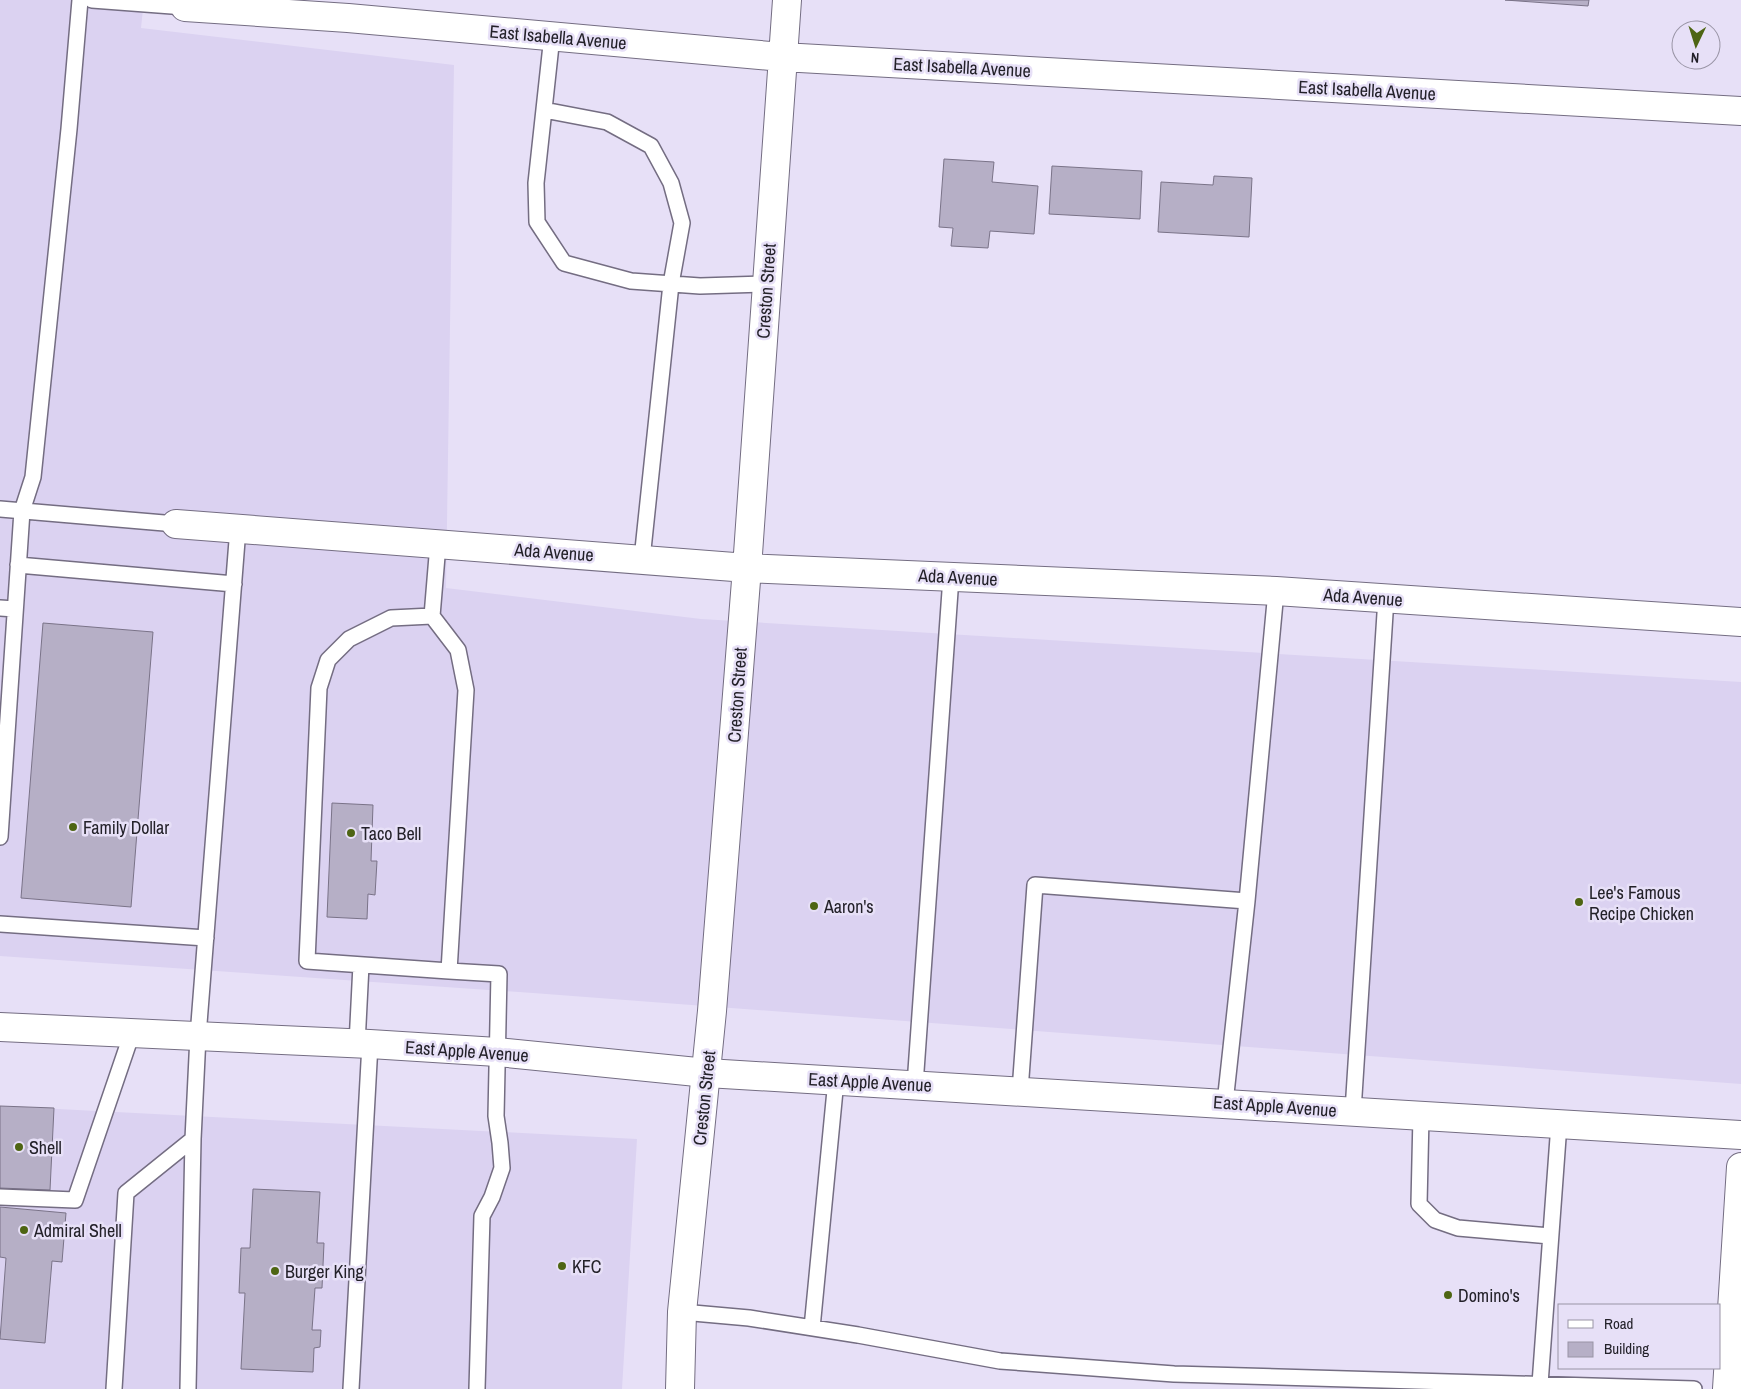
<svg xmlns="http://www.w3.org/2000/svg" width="1741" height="1389" font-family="'Archivo Narrow',sans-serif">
<rect width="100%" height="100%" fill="#e7e0f7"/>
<!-- built -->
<path fill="#dbd2f1" d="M0,0H144L141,28L454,65L446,588L701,619L1741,682V1084L533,993L0,956Z
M0,1106L637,1139L622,1389H0Z"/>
<!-- building -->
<path fill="#b6afc6" stroke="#7a7388" d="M1505,0H1589L1588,6Z
M944,159L994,162L992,182L1038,186L1034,234L990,231L988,248L951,246L953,228L939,227Z
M1052,166L1142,171L1140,219L1049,214Z
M1214,176L1252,178L1249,237L1158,232L1161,182L1213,185Z
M43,623L153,632L131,907L21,898Z
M332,803L373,805L371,861H377L375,895L368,894L367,919L327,917Z
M0,1106L54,1108L50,1190L0,1188Z
M253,1189L320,1192L317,1243H324L322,1288H315L312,1330H321L320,1347L314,1348L313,1372L241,1369L245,1293H239L241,1248H250Z
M0,1207L66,1213L62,1262L52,1261L45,1343L0,1339L6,1258L0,1257Z"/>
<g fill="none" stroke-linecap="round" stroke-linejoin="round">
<defs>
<path id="service" d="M92,0L185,7
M552,36L536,183L537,222L564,263L631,281L700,286L766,284
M544,110L607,122L651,146L671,183L682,223L671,284L642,559
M0,509L176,524
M438,544L432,616L458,650L466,690L449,971L499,974L496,1116L500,1143L502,1168L492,1197L482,1216L477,1389
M18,565L234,584
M0,608L15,609
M432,616L391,618L349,639L328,660L319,688L307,961L449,971
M0,837L22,511L33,477L69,129L80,0
M0,924L206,938
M357,1044L361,965
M915,1085L951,577
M1020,1091L1035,885L1247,901
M1225,1103L1247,901L1276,591
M1353,1111L1386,598
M1421,1116L1419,1204L1435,1220L1458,1228L1550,1236
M0,1197L75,1200L132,1033
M682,1312L749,1318L858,1335L1000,1361L1174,1374L1694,1389
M812,1328L836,1080
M1540,1384L1559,1124
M114,1389L126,1193L193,1139L198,1036L238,528
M188,1389L193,1139
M351,1389L370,1044"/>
<path id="minor" d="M185,7L348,18L782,57L1741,111
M176,524L747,568L1276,591L1741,622
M680,1389L682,1312L712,1011L747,568L787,0
M1727,1389L1741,1167"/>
<path id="primary" d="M0,1027L370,1044L497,1052L707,1073L1741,1135"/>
</defs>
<!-- service casing -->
<use href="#service" stroke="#746d82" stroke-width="18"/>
<!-- minor casing -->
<use href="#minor" stroke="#746d82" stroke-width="30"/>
<!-- primary casing -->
<use href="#primary" stroke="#746d82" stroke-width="30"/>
<!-- service -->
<use href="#service" stroke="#fff" stroke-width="15"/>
<!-- minor -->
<use href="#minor" stroke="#fff" stroke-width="28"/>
<!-- primary -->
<use href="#primary" stroke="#fff" stroke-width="28"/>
</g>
<!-- markers -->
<g fill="#4e6513" stroke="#e7e0f7" stroke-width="2">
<circle cx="73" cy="827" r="5"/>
<circle cx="351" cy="833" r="5"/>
<circle cx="1579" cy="902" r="5"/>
<circle cx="814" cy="906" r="5"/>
<circle cx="19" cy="1147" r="5"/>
<circle cx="24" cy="1230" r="5"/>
<circle cx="562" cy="1266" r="5"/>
<circle cx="275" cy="1271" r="5"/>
<circle cx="1448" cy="1295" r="5"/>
</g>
<g text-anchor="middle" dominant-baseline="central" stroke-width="5" stroke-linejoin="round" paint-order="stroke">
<!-- street labels -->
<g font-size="18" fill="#232129" stroke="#e7e0f7">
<text transform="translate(558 37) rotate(5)">East Isabella Avenue</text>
<text transform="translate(962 67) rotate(3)">East Isabella Avenue</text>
<text transform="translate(1367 90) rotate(3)">East Isabella Avenue</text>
<text transform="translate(766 291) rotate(-86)">Creston Street</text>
<text transform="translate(554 552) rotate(4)">Ada Avenue</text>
<text transform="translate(958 577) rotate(3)">Ada Avenue</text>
<text transform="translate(1363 597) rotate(4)">Ada Avenue</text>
<text transform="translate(737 695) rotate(-86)">Creston Street</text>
<text transform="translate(467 1051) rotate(4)">East Apple Avenue</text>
<text transform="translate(870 1082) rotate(3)">East Apple Avenue</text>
<text transform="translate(704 1098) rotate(-84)">Creston Street</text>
<text transform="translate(1275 1106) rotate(4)">East Apple Avenue</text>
</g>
<!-- poi labels -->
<g font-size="18" fill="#232129" stroke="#e7e0f7" text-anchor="start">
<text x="83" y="827">Family Dollar</text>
<text x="361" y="833">Taco Bell</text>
<text x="1589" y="892">Lee's Famous<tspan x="1589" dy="21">Recipe Chicken</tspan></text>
<text x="824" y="906">Aaron's</text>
<text x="29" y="1147">Shell</text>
<text x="34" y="1230">Admiral Shell</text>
<text x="572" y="1266">KFC</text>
<text x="285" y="1271">Burger King</text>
<text x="1458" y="1295">Domino's</text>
</g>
</g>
<!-- legend -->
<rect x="1558" y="1304" width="162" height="65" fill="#e7e0f7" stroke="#9994a5"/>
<rect x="1568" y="1320" width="25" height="8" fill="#ffffff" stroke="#9994a5"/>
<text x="1604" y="1329" font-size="15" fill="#232129">Road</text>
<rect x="1568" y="1342" width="25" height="15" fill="#b6afc6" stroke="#9994a5"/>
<text x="1604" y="1354" font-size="15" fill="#232129">Building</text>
<!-- north arrow -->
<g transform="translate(1696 45) rotate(184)"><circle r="24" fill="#e7e0f7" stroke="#9994a5"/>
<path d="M0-4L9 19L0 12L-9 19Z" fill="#4e6513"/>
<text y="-8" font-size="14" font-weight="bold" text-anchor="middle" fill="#232129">N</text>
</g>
</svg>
